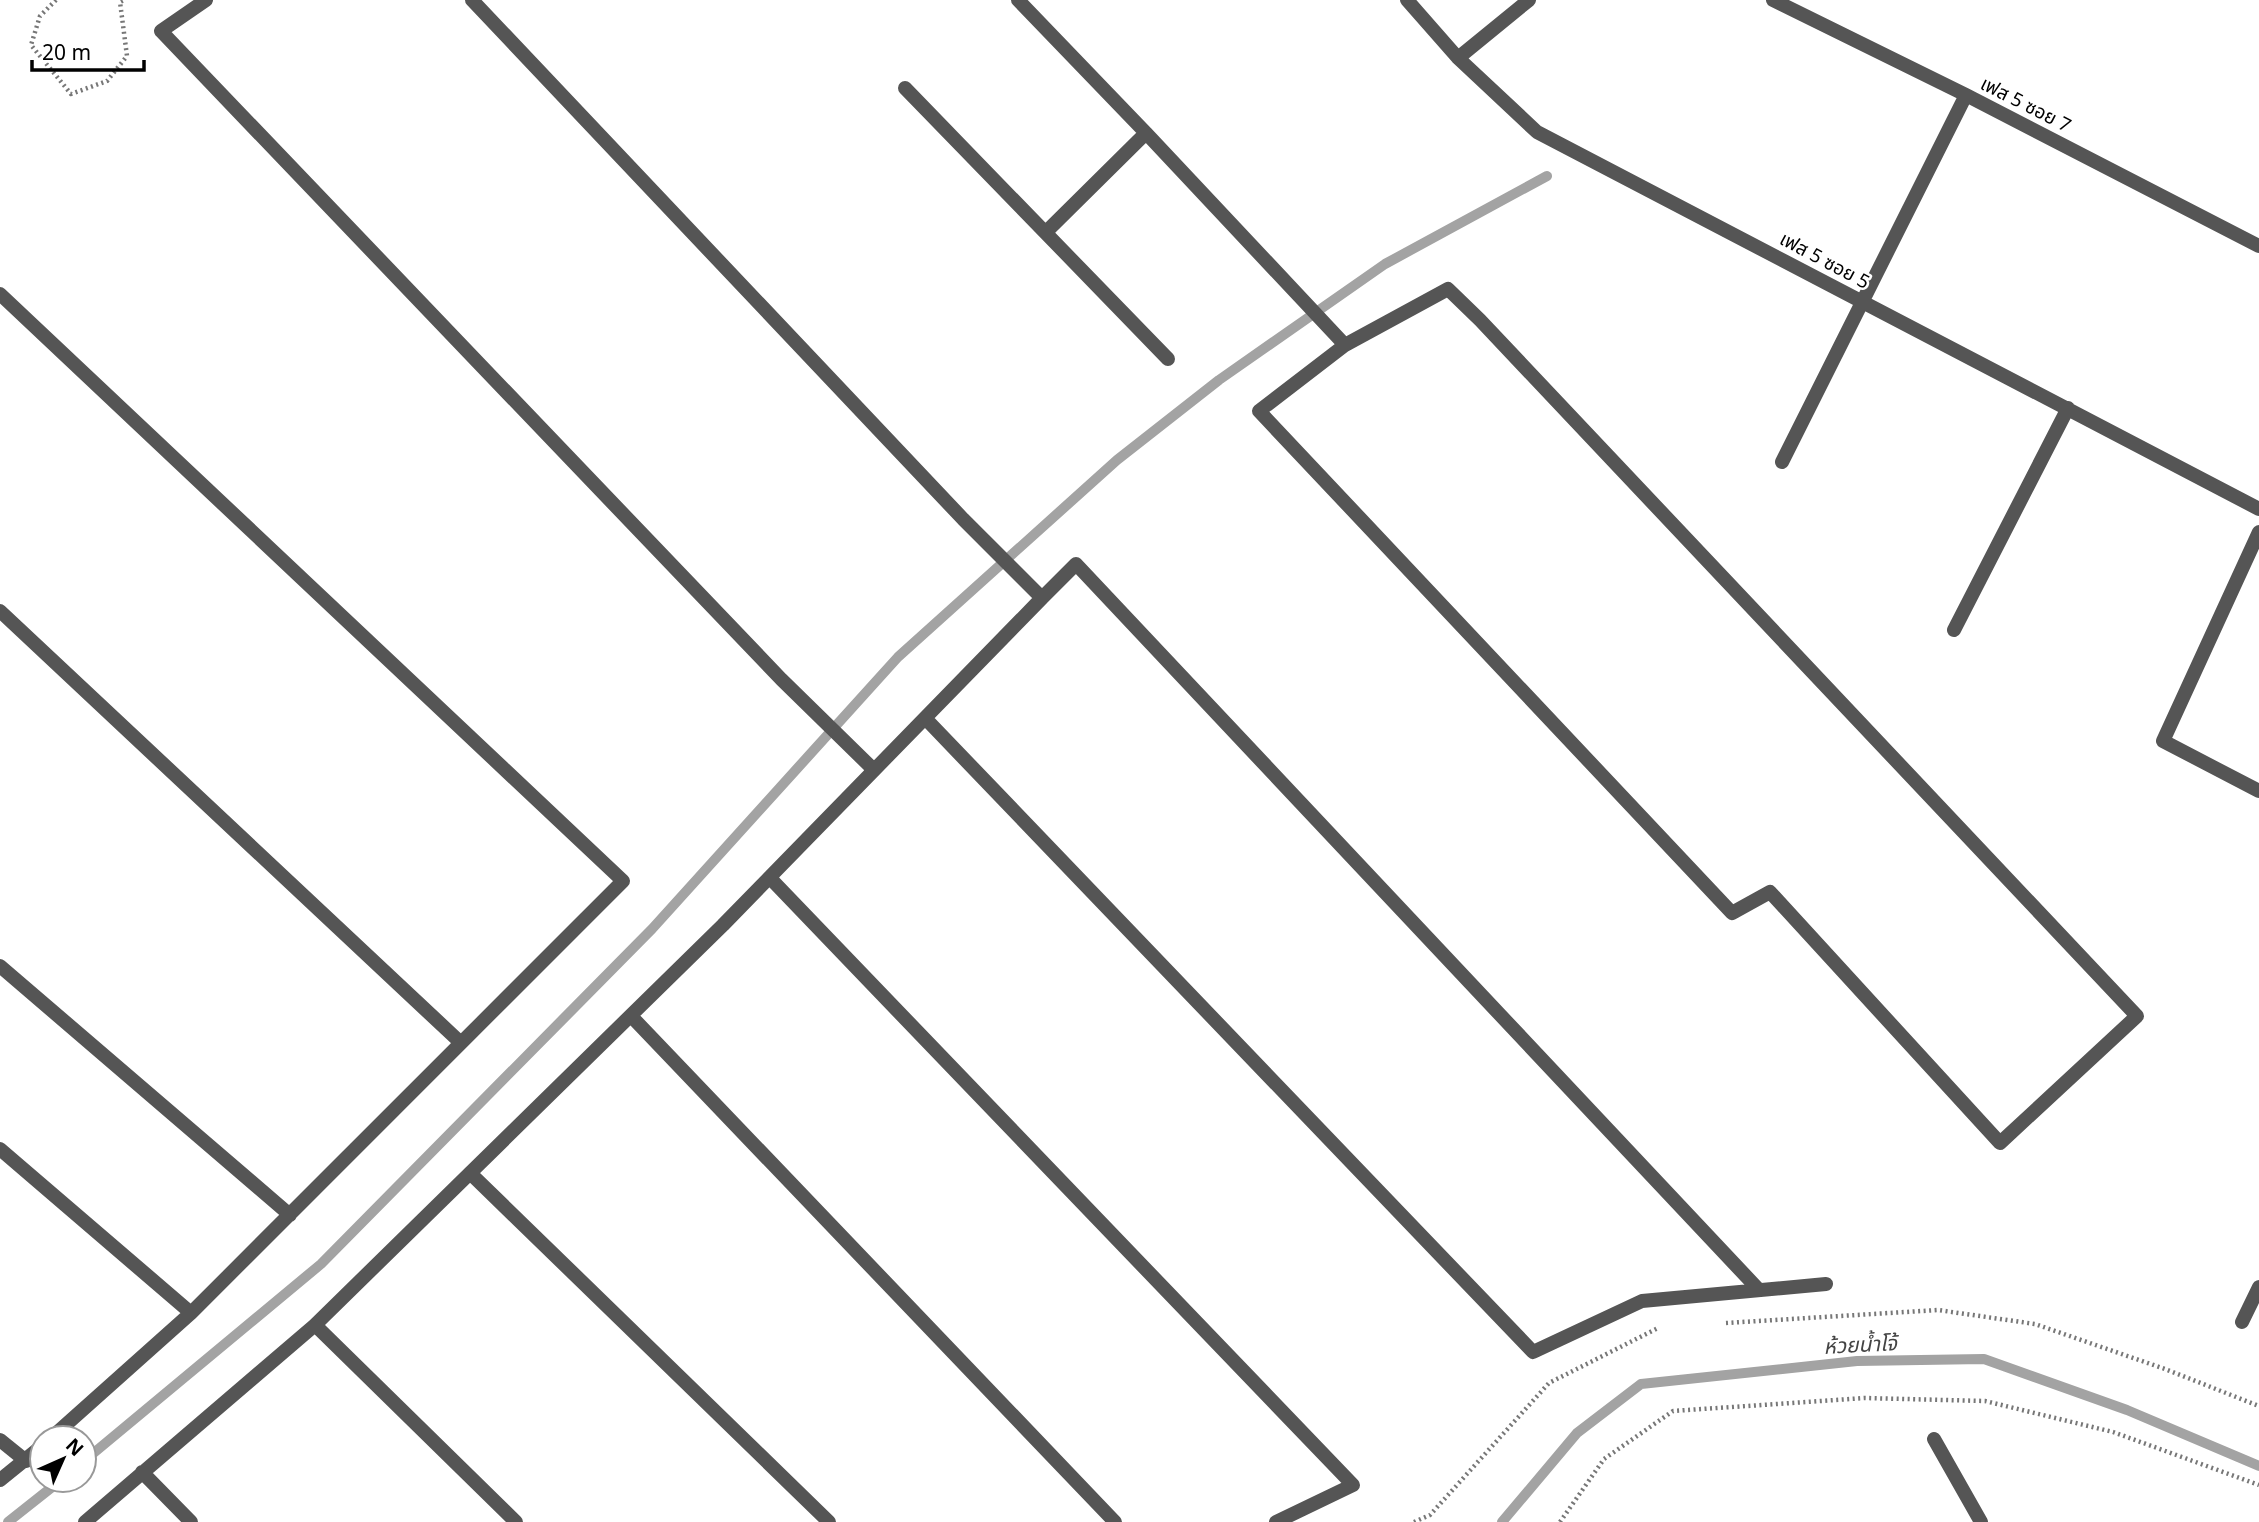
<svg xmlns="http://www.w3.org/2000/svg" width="2259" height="1522" font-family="'Noto Sans','Noto Sans Thai',sans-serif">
<rect width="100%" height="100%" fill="#fff"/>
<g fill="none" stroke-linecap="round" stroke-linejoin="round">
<!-- stream -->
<path stroke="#a3a3a3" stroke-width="10" d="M84,1461L321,1264L652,929L898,657L1117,460L1219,380L1385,264L1547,176
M8,1522L61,1480
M1502,1522L1577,1433L1641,1384L1857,1361L1984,1359L2127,1410L2259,1466"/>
<!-- path -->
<path stroke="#777" stroke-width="4.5" stroke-dasharray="2 3.5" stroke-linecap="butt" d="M56,0L40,16L31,45L71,94L107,81L127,56L120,2L124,0
M1726,1323L1938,1310L2035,1324L2165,1369L2259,1406
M1414,1522L1430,1515L1549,1383L1658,1328
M1560,1522L1604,1459L1673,1411L1865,1398L1985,1401L2113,1432L2259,1485"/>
<!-- minor -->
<path stroke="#555" stroke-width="14" d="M206,0L161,31L781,679L874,770
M1018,0L1146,133L1046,232
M1407,0L1458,58L1537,132L2259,509
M1773,0L1966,95L2259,246
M1458,58L1529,0
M905,88L1168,359
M1146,133L1345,345
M1448,289L1480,320L2137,1016L2000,1143L1770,892L1732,913L1259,411L1345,345Z
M0,294L623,881L191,1313L51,1438
M1782,462L1966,95
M2259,532L2163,741L2259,791
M1042,598L1076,564L1759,1290
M0,611L461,1043
M1954,630L2068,408
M925,718L1533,1352L1642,1301L1826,1284
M770,878L1353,1485L1276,1522
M0,966L290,1215
M631,1016L1115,1522
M0,1149L191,1313
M470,1173L829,1522
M2242,1322L2259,1287
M315,1325L516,1522
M1934,1439L1981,1522
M0,1440L26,1461
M142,1472L191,1522
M0,1480L42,1446
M85,1522L315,1325L723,925L1042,598L963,519L472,0"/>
</g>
<g text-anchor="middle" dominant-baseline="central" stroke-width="5" stroke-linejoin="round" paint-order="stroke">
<!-- street labels -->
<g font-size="19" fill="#000" stroke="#fff">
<text transform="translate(2026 104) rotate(27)">เฟส 5 ซอย 7</text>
<text transform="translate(1825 260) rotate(28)">เฟส 5 ซอย 5</text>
</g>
<!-- water labels -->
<g font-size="21" font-style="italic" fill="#444" stroke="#fff">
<text transform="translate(1860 1344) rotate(-3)">ห้วยน้ำโจ้</text>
</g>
</g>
<!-- north arrow -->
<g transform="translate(63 1459) rotate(45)"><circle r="33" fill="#ffffff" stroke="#999999" stroke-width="2"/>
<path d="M0-5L12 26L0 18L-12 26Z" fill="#000000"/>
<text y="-10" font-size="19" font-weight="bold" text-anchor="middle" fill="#000000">N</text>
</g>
<!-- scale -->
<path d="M32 60v10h112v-10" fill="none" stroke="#000000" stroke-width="3.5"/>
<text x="42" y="60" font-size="21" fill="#000000" stroke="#ffffff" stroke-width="5" paint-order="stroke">20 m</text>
</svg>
